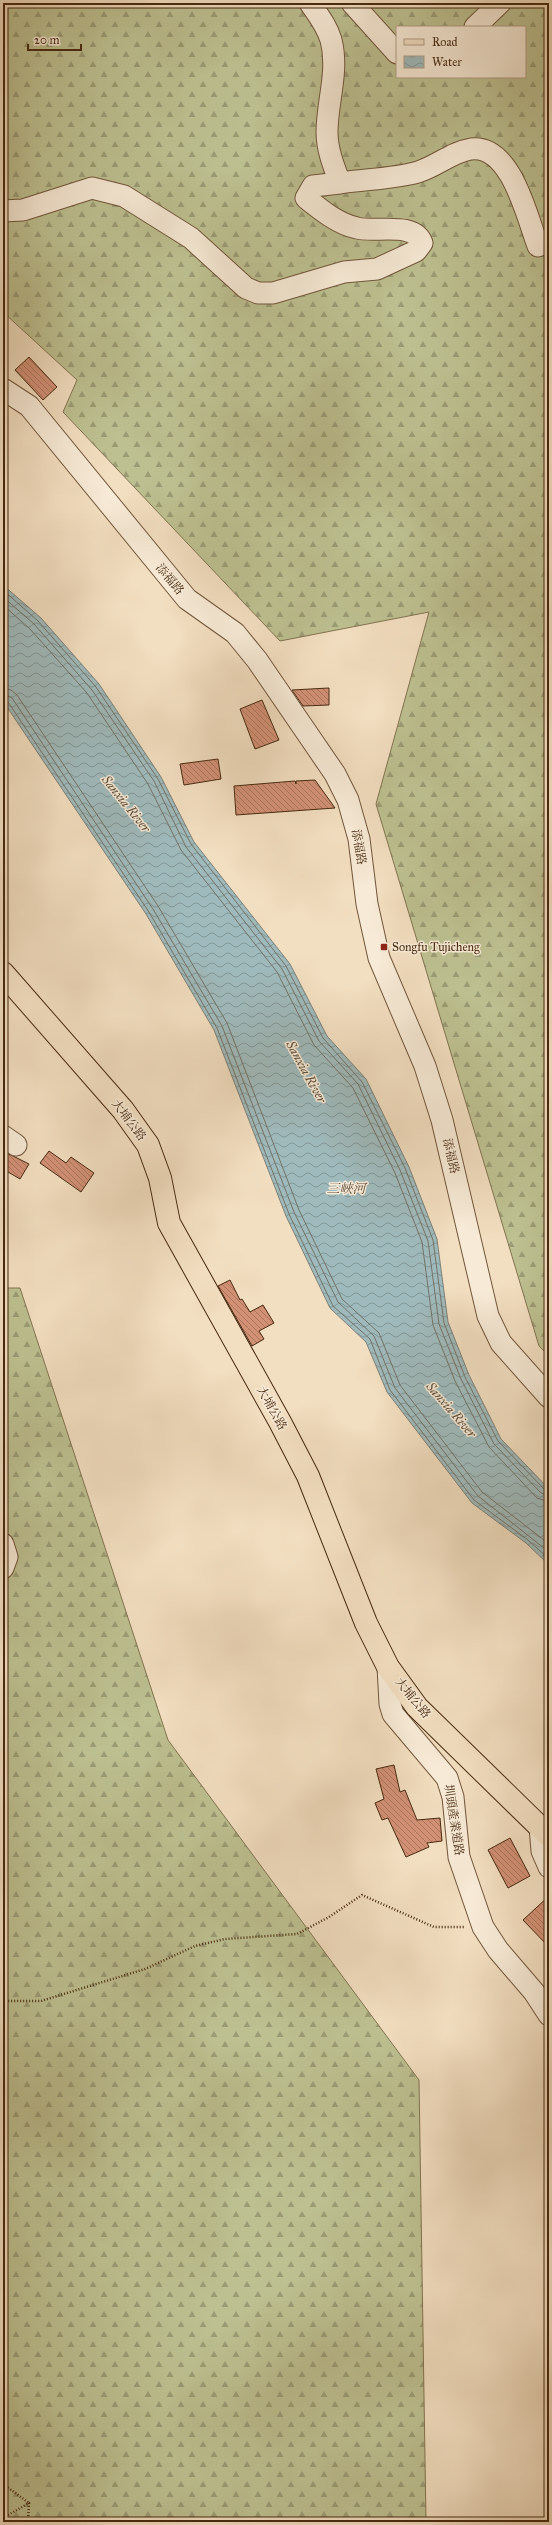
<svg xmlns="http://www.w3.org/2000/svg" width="552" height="2525" font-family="'IM FELL Great Primer','Noto Serif TC',serif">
<defs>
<pattern id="forest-firs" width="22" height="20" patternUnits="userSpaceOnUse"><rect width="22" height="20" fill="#bdc091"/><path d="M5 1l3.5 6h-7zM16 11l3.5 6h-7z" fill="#9b9c75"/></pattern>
<pattern id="water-waves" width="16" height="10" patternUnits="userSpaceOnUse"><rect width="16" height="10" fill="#9fbabc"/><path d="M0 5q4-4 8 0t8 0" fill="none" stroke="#839797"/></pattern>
<pattern id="building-back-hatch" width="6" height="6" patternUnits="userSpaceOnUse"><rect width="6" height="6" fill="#d29075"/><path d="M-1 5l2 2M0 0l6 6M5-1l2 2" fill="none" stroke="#ac765e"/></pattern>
</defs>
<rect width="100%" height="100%" fill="#f2dec0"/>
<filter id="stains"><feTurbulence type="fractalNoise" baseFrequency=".005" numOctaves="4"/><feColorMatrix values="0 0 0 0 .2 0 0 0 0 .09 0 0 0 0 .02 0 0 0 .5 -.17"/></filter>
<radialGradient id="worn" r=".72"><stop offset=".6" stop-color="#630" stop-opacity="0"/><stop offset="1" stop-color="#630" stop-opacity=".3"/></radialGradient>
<!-- forest -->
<path fill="url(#forest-firs)" stroke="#827450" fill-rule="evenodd" d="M3,3H549V1356L539,1346L376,804L429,612L280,641L63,412L77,380L3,312ZM397,27H525V77H397Z
M3,1288H20L168,1740L419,2080L426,2522H3Z"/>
<!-- water -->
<path fill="url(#water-waves)" stroke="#7c8077" d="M3,585L41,618L99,684L161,777L194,842L290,964L327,1036L366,1079L409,1167L437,1239L448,1322L469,1375L501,1439L549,1489V1565L526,1543L472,1503L387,1392L366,1342L330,1308L286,1216L214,1030L146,914L3,701Z"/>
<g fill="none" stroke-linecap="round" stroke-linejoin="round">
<!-- shore -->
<path stroke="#737266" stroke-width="1" d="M3,590L38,621L96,687L158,779L191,844L286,966L323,1038L362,1082L405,1168L433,1240L444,1323L465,1377L498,1441L545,1490L549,1491
M3,597L34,624L92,690L154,781L186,847L282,969L319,1041L358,1084L400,1170L428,1241L439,1324L461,1379L494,1444L541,1493L549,1496
M3,605L30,629L87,693L148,784L181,850L277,972L314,1045L353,1088L395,1173L422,1242L433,1325L455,1381L489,1447L537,1498L549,1502
M3,688L11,690L17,695L158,906L227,1023L299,1210L342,1299L379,1333L400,1385L482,1492L549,1544
M3,694L12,698L153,909L222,1026L294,1212L338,1302L374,1336L395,1388L478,1496L549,1552
M3,699L8,702L149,912L217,1028L289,1214L333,1306L370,1339L390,1390L474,1500L528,1540L549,1559"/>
</g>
<!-- building -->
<path fill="url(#building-back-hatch)" stroke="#47290f" d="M29,357L57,387L43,400L15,370Z
M329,688V705L303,706L292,690Z
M262,700L279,740L255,749L240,709Z
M218,759L221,779L184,785L180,764Z
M315,780L335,808L236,815L234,786L295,781L296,784V781Z
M3,1151L29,1164L20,1179L3,1169Z
M49,1151L66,1163L71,1157L94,1173L81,1192L40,1163Z
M230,1280L240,1300L242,1299L250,1312L263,1305L274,1323L259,1331L264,1339L252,1346L218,1286Z
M394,1765L400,1792L405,1790L417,1820L440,1818L442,1841L427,1843L429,1847L406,1857L388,1818L382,1820L375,1803L384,1799L376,1769Z
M510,1838L530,1876L508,1888L488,1850Z
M549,1896V1947L523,1920Z"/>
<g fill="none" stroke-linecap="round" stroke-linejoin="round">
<defs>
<path id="minor" d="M352,3L397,53
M475,27L500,3
M340,183C365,179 394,179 418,172C437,166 452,152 471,149C511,144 527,217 538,246
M3,211L23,210L92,188L124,196L191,238L246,288L258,293H273L344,272L377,269L416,251L422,243C414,221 376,233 357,228C338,224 321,210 306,198L313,186L340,183C334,167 327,150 327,132C327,102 339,71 331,40C327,26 318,15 310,3
M3,389L29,406L187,599L235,633L257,660L335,774L348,800L359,839L367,904L379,958L425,1066L442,1120L488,1316L501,1343L549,1397
M3,1136L16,1145
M3,1544L7,1557L3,1568
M388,1667L390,1704L393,1714L447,1778L453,1797L459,1857L483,1927L498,1950L534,1992L549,2015
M540,1827L542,1851L549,1867"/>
<path id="major" d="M3,973L123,1110L148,1145L160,1178L169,1223L280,1422L308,1476L366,1623L388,1667L417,1707L549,1836"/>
</defs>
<!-- minor casing -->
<use href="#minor" stroke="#72563b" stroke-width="23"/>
<!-- major casing -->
<use href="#major" stroke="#47290f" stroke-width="24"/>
<!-- path -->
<path stroke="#47290f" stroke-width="2.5" stroke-dasharray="1 2" stroke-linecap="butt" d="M3,2003L5,2001H41L145,1969L195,1946L225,1939L297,1934L329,1917L362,1895L434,1927H464
M3,2484L29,2503
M3,2518L29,2503L28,2522"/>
<!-- minor -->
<use href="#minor" stroke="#f7ead6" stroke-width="21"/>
<!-- major -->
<use href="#major" stroke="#f2dec0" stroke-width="22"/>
</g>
<!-- markers -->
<rect fill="#8f2418" stroke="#f7ead6" stroke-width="1.5" x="380" y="943" width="8" height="8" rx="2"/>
<g text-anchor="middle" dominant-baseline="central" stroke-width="3" stroke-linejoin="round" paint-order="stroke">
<!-- street labels -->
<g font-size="12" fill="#47290f" stroke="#f7ead6">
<text transform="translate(170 579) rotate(50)">添福路</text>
<text transform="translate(359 847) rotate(80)">添福路</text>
<text transform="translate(129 1120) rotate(53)">大埔公路</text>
<text transform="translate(451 1156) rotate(77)">添福路</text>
<text transform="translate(272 1408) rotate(61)">大埔公路</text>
<text transform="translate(413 1698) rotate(51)">大埔公路</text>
<text transform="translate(454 1820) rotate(81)">圳頭產業道路</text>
</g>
<!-- poi labels -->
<g font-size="12" fill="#47290f" stroke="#f7ead6" text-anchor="start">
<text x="392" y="947">Songfu Tujicheng</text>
</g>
<!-- water labels -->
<g font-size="13" font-style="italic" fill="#5d4d3a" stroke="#f7ead6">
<text transform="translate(126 804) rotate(51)">Sanxia River</text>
<text transform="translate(306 1072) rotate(61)">Sanxia River</text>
<text x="346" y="1189">三峽河</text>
<text transform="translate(451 1410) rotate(49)">Sanxia River</text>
</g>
</g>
<!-- margin -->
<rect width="552" height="2525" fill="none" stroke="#f2dec0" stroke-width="16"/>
<rect x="4" y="4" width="544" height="2517" fill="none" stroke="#47290f" stroke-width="2"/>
<rect x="8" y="8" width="536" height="2509" fill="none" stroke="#47290f"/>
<!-- legend -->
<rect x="396" y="26" width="130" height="52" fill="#f7ead6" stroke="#b19d86"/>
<rect x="404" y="39" width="20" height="6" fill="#f2dec0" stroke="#b19d86"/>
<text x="432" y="46" font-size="12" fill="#47290f">Road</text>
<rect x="404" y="56" width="20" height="12" fill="url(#water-waves)" stroke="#b19d86"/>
<text x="432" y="66" font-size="12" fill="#47290f">Water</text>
<!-- scale -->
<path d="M28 44v6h53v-6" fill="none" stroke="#47290f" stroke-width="2"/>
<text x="34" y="44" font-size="12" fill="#47290f" stroke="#f7ead6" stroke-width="3" paint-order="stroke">20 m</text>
<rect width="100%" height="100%" filter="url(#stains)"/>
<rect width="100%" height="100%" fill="url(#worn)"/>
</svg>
